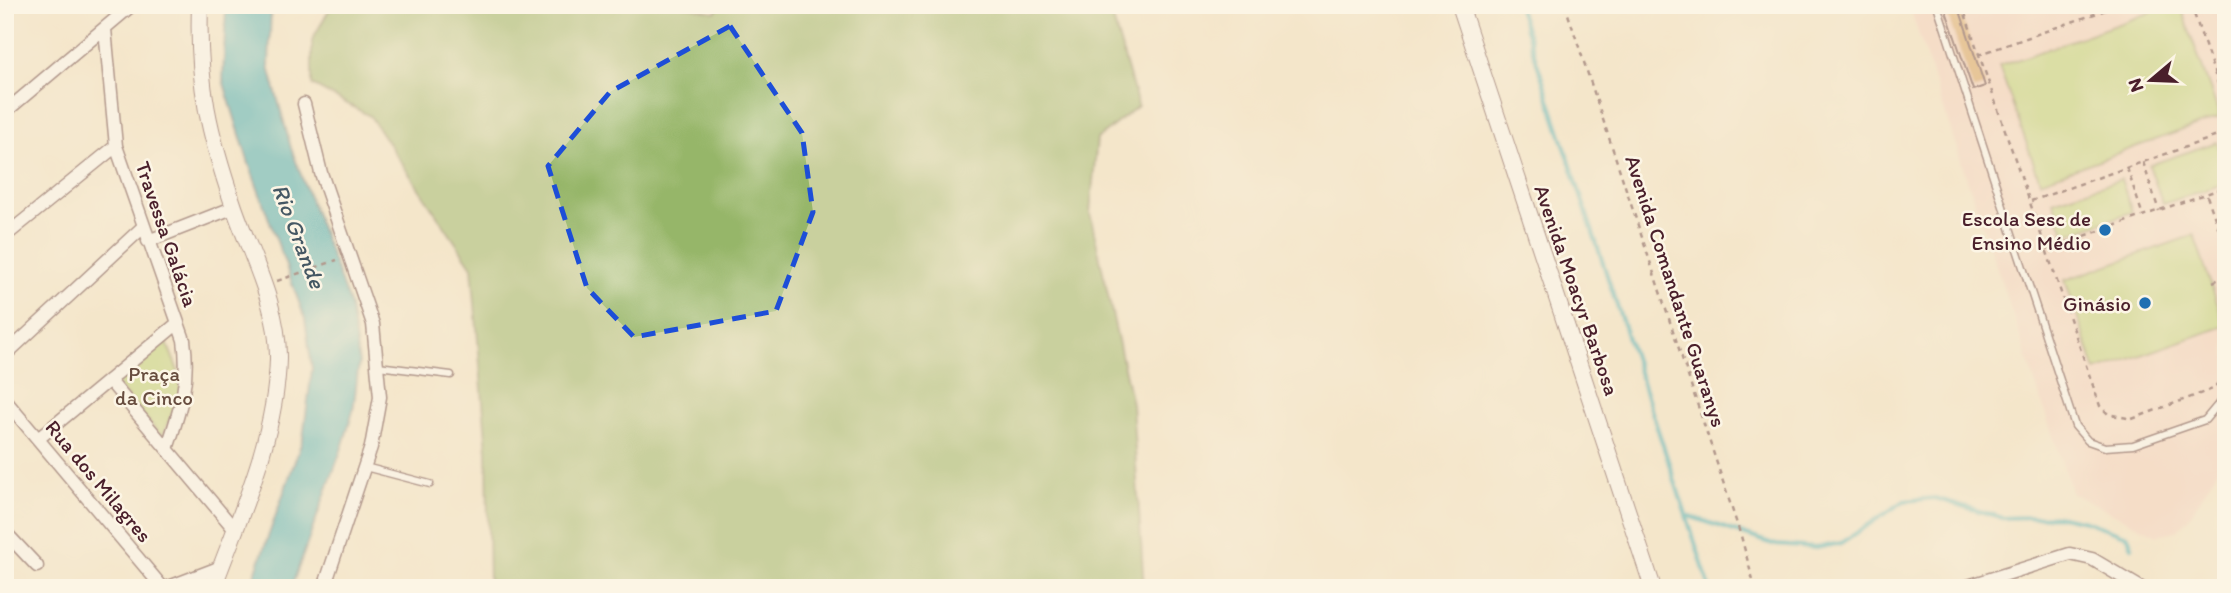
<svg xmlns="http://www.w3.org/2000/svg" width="2231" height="593" font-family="Itim,sans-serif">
<rect width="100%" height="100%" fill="#fcf5e5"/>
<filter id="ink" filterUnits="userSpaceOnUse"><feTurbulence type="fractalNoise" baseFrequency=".0143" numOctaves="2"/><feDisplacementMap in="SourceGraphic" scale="14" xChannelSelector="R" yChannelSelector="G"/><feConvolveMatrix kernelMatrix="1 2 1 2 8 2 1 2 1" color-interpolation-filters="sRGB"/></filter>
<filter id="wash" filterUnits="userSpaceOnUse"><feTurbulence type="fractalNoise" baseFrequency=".00686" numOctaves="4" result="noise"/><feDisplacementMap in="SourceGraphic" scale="28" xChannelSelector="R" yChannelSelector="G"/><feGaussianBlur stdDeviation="1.57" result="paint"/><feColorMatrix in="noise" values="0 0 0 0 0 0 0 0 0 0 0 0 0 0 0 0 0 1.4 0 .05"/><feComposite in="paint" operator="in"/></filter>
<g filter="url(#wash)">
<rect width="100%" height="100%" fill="#f4e6cb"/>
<!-- built -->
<path fill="#f6d2c4" d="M1909,5H2226V456L2188,519L2176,531L2157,535L2072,493Z"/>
<!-- green -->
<path fill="#bdd479" stroke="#847a52" stroke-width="2" d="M2172,5H2180L2220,117L2040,181L1999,66Z
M2217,142L2226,167V183L2163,204L2149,165Z
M2121,179L2132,212L2065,235L2053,201Z
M2194,235L2225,326L2096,371L2065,280Z
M165,338L184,386L162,437L115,383Z"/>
<!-- forest -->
<path fill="#96b669" stroke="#706a4a" stroke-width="2" d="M332,5H681L715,12L722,5H1109L1138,106L1097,139L1090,213L1132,404L1144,588H489L487,451L472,267L370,116L312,85V40Z"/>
<!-- water -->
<path fill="#3dadba" stroke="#446672" stroke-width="2" d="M226,5H271L269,67L291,148L350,306L359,363L353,411L343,445L291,588H250L303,438L312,369L305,319L249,164L223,80Z"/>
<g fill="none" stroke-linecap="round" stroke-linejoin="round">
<!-- stream -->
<path stroke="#3dadba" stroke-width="4.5" d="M1518,5L1710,588
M1686,515L1776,545L1816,548L1841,543L1904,501L1935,498L2003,518L2061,516L2085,521L2128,536L2132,547"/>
</g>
<g id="blocks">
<!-- building -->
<path fill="#d79f5c" d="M1944,5H1958L1985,86L1973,90Z"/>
</g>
</g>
<g filter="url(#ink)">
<use href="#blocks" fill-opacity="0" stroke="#643d43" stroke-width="2"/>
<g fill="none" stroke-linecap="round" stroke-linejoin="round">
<defs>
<path id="service" d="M1937,5L2075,426L2088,441L2105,447L2133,445L2205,420L2226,395
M378,366L451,375
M365,467L430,484"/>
<path id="minor" d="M105,29L116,146L184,340C190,382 180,410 167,449
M304,104L321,173L373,324L380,397L371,447L324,588
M5,112L132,5
M5,236L116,146
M148,241L235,207
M5,355L143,227
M109,380L236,531
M5,400L163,588
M38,439L178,323
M5,532L37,566
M166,588L221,567
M1962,588L2070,554L2092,559L2141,588"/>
<path id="tertiary" d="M200,5C197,83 209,134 234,207C251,256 279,307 278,359C276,438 240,515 213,588
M1460,5L1653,588"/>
</defs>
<!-- service casing -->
<use href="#service" stroke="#643d43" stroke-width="9"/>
<!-- minor casing -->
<use href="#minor" stroke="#643d43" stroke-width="15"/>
<!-- tertiary casing -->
<use href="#tertiary" stroke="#643d43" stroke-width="18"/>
<!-- path -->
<path stroke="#643d43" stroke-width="2.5" stroke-dasharray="5 5" stroke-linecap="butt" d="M1565,5L1741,536L1755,588
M1962,5L2100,406L2108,414L2132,419L2213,389L2226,373
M2191,5L2226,107
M1978,55L2120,5
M2220,135L2226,152
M2143,162L2159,211
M2127,168L2143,216
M2207,196L2226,249
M2031,201L2226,133
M2047,249L2226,187
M277,281L337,260
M2213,282L2226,276"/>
<!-- service -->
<use href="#service" stroke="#fff" stroke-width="6"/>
<!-- minor -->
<use href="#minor" stroke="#fff" stroke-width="12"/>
<!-- tertiary -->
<use href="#tertiary" stroke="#fff" stroke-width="16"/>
</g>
</g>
<!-- marked area -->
<path d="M0 0H2231V593H0ZM730,26L802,133L813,212L776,311L634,337L587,288L548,166L610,92Z" fill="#f4e6cb" fill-opacity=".55" fill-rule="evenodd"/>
<path fill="none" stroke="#1d4ed8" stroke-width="5" stroke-dasharray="14 9" stroke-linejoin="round" d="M730,26L802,133L813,212L776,311L634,337L587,288L548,166L610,92Z"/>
<!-- markers -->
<g fill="#1f6fb2" stroke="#fcf5e5" stroke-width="2.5">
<circle cx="2105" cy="230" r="7"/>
<circle cx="2145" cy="303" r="7"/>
</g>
<g text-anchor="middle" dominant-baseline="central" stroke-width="5" stroke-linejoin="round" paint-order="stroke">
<!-- poi labels -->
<g font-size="21" fill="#4a1f2b" stroke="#fcf5e5" text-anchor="end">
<text x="2091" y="218">Escola Sesc de<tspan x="2091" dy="24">Ensino Médio</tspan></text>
<text x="2131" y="303">Ginásio</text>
</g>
<!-- street labels -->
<g font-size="21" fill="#4a1f2b" stroke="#fcf5e5">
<text transform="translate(167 234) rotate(71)">Travessa Galácia</text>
<text transform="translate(1577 290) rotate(71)">Avenida Moacyr Barbosa</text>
<text transform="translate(1676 291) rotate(72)">Avenida Comandante Guaranys</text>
<text transform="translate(99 481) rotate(50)">Rua dos Milagres</text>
</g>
<!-- park labels -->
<g font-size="21" fill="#674c3e" stroke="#fcf5e5">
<text x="154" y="373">Praça<tspan x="154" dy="24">da Cinco</tspan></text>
</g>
<!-- water labels -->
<g font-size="23" font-style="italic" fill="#455864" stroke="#fcf5e5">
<text transform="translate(299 236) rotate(69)">Rio Grande</text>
</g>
</g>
<!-- margin -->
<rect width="2231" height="593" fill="none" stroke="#fcf5e5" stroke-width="28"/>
<!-- north arrow -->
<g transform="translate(2151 80) rotate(251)" stroke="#fcf5e5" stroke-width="5" paint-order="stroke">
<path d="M0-5L12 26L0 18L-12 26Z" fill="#4a1f2b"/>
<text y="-10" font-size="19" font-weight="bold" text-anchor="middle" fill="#4a1f2b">N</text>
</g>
</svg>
